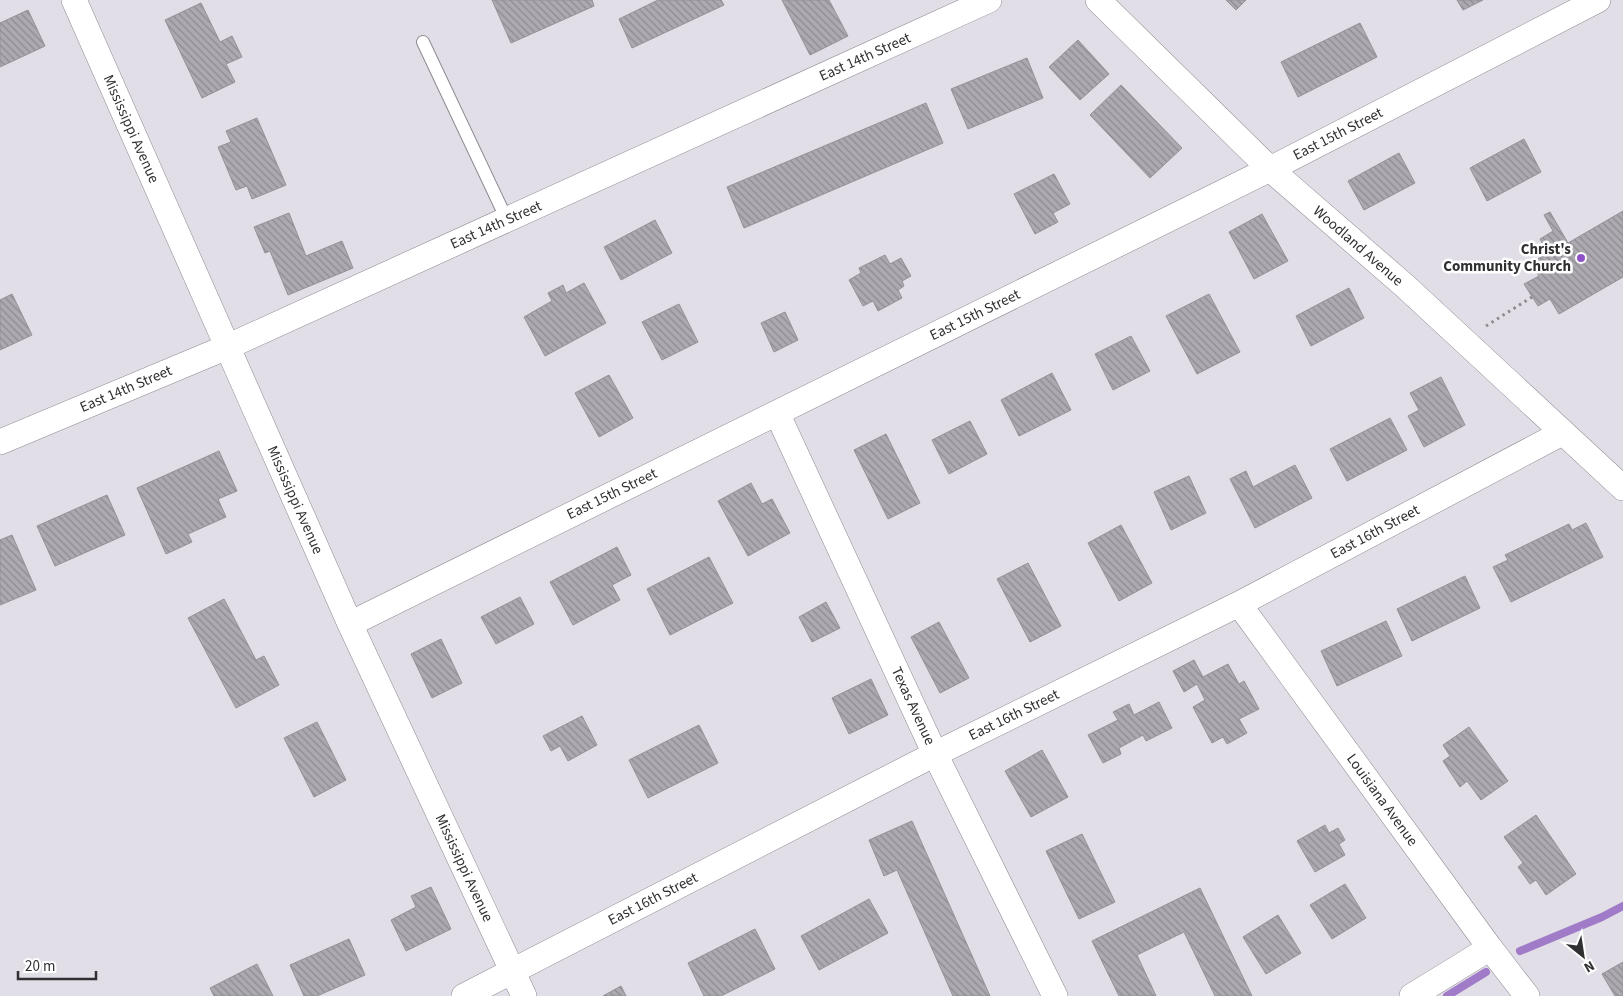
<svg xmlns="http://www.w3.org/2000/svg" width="1623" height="996" font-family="'Source Sans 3',sans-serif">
<defs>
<pattern id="building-back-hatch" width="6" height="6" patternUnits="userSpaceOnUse" patternTransform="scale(1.25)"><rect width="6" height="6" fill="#ada9b1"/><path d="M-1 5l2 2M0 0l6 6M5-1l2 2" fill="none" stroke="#8d8a91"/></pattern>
</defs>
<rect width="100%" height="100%" fill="#e2dee7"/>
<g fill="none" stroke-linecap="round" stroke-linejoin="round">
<!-- stream -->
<path stroke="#9f7bc8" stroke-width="8" d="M1520,951L1602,917L1623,906
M1447,996L1486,972"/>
</g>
<!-- building -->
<path fill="url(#building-back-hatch)" stroke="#949199" d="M492,0H592L594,6L511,43Z
M658,0H721L724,5L632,48L619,19Z
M782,0H829L848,36L810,55Z
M1226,0H1246L1236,10Z
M1457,0H1483L1463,10Z
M201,3L220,42L232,36L242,57L226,64L235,82L202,98L165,20Z
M28,10L45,46L0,67V23Z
M1360,23L1377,57L1298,97L1281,62Z
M1078,40L1109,74L1080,100L1049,67Z
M1027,58L1043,98L968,129L951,89Z
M1121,85L1182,148L1150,178L1090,115Z
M926,103L943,143L744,228L727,187Z
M257,118L286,185L252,199L247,186L236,190L218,147L231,142L226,131Z
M1524,139L1541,172L1487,201L1470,168Z
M1399,153L1415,183L1364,210L1348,181Z
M1054,174L1070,204L1053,213L1058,222L1035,234L1014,194Z
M1623,211V277L1559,314L1550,299L1538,306L1524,284L1539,276L1531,263L1548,253L1540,239L1553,231L1544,215L1550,212L1568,243Z
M289,213L306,256L342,241L353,268L288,295L270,251L265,253L254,227Z
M1262,214L1288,261L1254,279L1229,232Z
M655,220L672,253L621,280L604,247Z
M885,255L890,264L901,258L911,276L902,281L904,286L898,290L902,298L878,311L873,301L863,306L849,280L861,273L859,268Z
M584,283L606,323L545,356L524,317L552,301L548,293L563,285L566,293Z
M1349,288L1364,318L1311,346L1296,316Z
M12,294L32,335L0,350V300Z
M1209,294L1240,352L1197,374L1166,316Z
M679,304L698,342L662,360L642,322Z
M785,312L798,340L774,352L761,323Z
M1131,336L1150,371L1113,390L1095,354Z
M1052,373L1071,410L1019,436L1001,400Z
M609,375L633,418L599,437L575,393Z
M1441,377L1465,425L1424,447L1408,416L1419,410L1410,393Z
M1390,418L1407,450L1347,481L1330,449Z
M970,421L987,454L949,474L932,440Z
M886,434L920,503L888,519L854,450Z
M219,451L237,491L218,499L226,517L188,534L192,542L166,554L137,488Z
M1295,465L1312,498L1255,528L1230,479L1246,471L1253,487Z
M1189,476L1206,513L1171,530L1154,492Z
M751,483L762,504L772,499L790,533L748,556L718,501Z
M107,495L125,535L55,566L37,526Z
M1586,523L1603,557L1511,602L1493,567L1508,560L1505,555L1569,524L1572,530Z
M1121,525L1152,583L1119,601L1088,543Z
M12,535L36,590L0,605V540Z
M617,547L631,575L612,585L620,600L573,625L550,582Z
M709,557L733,603L670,635L647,589Z
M1028,563L1061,626L1030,642L997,579Z
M1465,576L1480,608L1412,641L1397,609Z
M520,597L534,624L496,644L481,617Z
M224,599L256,660L264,656L279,685L236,708L188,618Z
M826,602L840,628L812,642L799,617Z
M1386,621L1402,656L1337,686L1321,651Z
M939,622L969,678L940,693L911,637Z
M441,639L462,683L432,698L411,654Z
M1194,660L1203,677L1228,664L1239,684L1244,681L1259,709L1239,719L1247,733L1227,744L1223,737L1212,743L1193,707L1205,700L1197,684L1184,692L1173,671Z
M871,679L888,715L849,734L832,698Z
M1159,702L1172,728L1146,741L1143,735L1119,748L1121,754L1103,763L1088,735L1118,720L1113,712L1129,704L1134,715Z
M582,716L597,745L568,761L560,746L551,751L543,736Z
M317,722L346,780L314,797L284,738Z
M699,725L718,763L648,798L629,760Z
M1469,727L1508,781L1481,800L1467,781L1460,787L1443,761L1450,756L1443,745Z
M1042,750L1068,797L1031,817L1005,771Z
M1536,815L1576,874L1546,895L1536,880L1530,884L1518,867L1523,863L1504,837Z
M912,821L990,996H953L897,870L884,876L869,840Z
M1325,825L1329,833L1338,828L1345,840L1339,844L1345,855L1315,872L1297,841Z
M1082,834L1115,902L1079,919L1046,851Z
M1345,884L1366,918L1332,939L1310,905Z
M431,887L451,929L406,951L391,920L416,907L411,896Z
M1200,888L1252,996H1215L1184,932L1137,955L1156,996H1119L1092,941Z
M869,899L888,933L819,970L801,936Z
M1278,915L1301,953L1266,974L1243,937Z
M755,929L775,969L721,996H704L688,963Z
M349,939L365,975L317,996H304L290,965Z
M1623,962V996H1615L1602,974Z
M257,964L273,996H214L210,988Z
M621,986L626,996H603Z"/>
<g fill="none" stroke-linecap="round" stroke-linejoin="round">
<defs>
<path id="lane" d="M423,42L507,220"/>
<path id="street" d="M74,0L350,624L524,996
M1098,0L1270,169L1405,286L1623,488
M777,413L935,754L1055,996
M0,442L227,347L989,0
M1239,604L1490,948L1527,996
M350,624L1270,169L1598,0
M464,996L935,754L1239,604L1562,433
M1412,996L1490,948"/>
</defs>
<!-- lane casing -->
<use href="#lane" stroke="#8d8991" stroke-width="14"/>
<!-- street casing -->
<use href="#street" stroke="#8d8991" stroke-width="26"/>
<!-- path -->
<path stroke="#8d8b91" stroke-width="3" stroke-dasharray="2.5 4" stroke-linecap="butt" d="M1486,326L1532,297"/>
<!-- lane -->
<use href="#lane" stroke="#fff" stroke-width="12"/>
<!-- street -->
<use href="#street" stroke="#fff" stroke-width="25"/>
</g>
<!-- markers -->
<circle fill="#8e51c8" stroke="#fff" stroke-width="2" cx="1581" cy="258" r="5"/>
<g text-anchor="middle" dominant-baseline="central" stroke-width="5" stroke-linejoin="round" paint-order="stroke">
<!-- street labels -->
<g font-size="15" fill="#302f32" stroke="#fff">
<text transform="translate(865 57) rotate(-24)">East 14th Street</text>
<text transform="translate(131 129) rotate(66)">Mississippi Avenue</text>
<text transform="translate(1338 134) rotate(-27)">East 15th Street</text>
<text transform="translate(496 225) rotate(-24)">East 14th Street</text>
<text transform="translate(1358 246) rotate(41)">Woodland Avenue</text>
<text transform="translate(975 315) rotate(-26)">East 15th Street</text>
<text transform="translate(126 389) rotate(-23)">East 14th Street</text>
<text transform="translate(612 494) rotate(-26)">East 15th Street</text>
<text transform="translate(295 500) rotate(66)">Mississippi Avenue</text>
<text transform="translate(1375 532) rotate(-28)">East 16th Street</text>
<text transform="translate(913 706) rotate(65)">Texas Avenue</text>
<text transform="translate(1014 715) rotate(-26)">East 16th Street</text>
<text transform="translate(1382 800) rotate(54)">Louisiana Avenue</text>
<text transform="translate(464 868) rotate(65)">Mississippi Avenue</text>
<text transform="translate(653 899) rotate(-27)">East 16th Street</text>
</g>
<!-- poi labels -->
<g font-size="15" font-weight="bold" fill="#302f32" stroke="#fff" text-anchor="end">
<text x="1571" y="249">Christ's<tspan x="1571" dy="17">Community Church</tspan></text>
</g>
</g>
<!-- north arrow -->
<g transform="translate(1583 956) rotate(150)" stroke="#ffffff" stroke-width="4" paint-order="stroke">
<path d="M0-4L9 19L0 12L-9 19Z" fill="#302f32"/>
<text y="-8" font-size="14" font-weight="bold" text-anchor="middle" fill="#302f32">N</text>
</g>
<!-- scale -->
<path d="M18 971v8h78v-8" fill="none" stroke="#302f32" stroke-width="2.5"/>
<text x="25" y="971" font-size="15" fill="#302f32" stroke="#ffffff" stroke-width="4" paint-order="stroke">20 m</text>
</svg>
